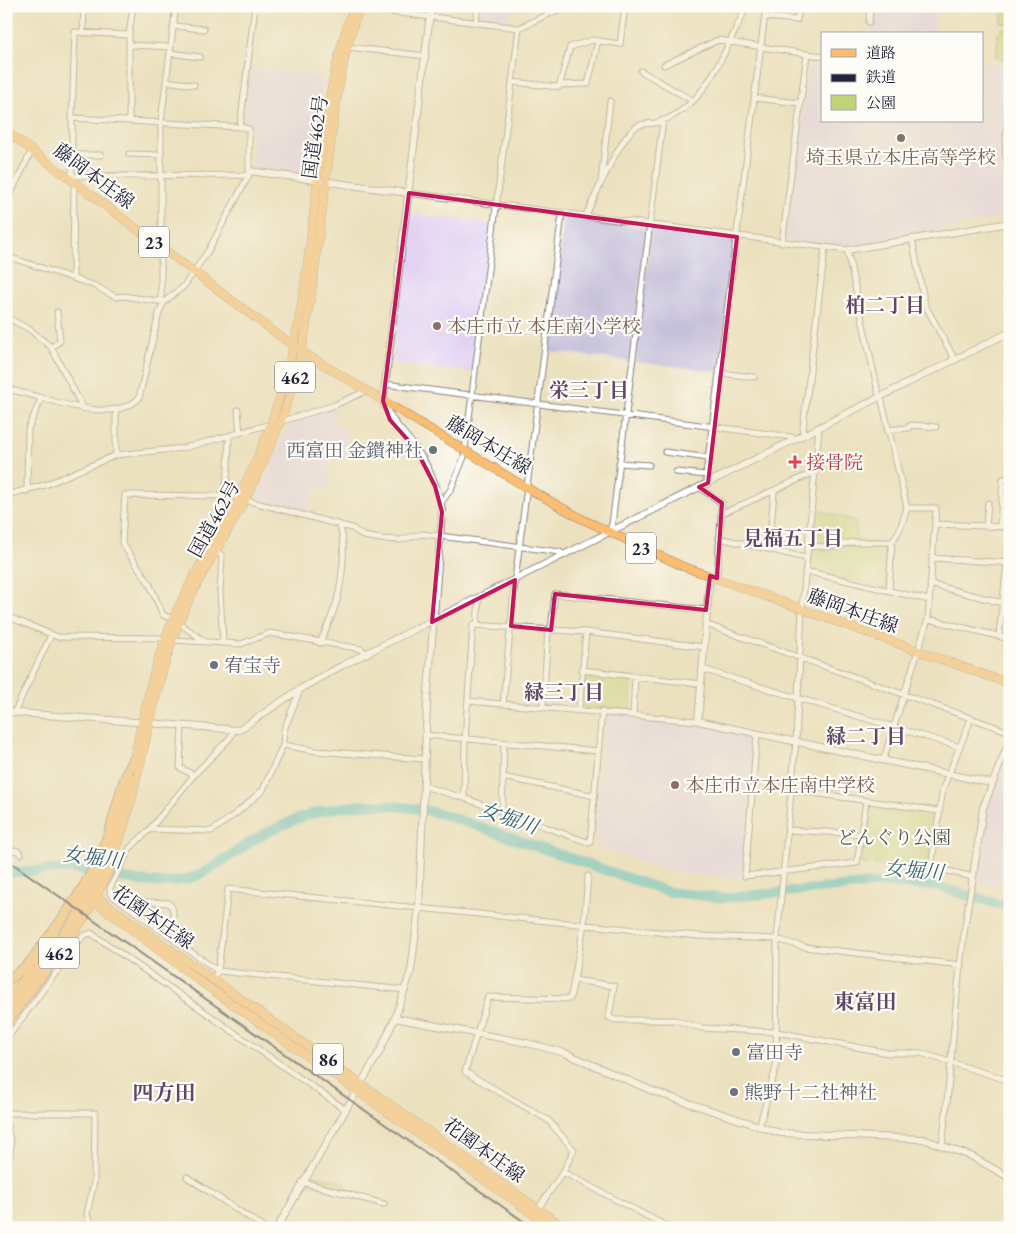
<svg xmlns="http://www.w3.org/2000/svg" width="1016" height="1234" font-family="'EB Garamond','Noto Serif JP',serif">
<rect width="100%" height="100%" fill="#fdfcf7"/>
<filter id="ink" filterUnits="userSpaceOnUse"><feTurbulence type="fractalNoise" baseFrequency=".02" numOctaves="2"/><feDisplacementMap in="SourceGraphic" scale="10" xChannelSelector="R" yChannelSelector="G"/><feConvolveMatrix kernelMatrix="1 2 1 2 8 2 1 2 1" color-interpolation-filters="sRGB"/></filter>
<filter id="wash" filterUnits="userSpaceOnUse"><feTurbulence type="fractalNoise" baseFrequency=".0096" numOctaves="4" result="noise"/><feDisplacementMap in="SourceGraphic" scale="20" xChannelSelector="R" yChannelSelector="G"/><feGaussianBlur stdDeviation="1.12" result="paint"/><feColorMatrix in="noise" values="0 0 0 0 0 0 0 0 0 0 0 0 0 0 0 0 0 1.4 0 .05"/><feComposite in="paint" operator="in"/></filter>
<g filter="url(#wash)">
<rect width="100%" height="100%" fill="#ece1bf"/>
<!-- built -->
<path fill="#e3d3f3" d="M480,6H522V11L511,10L509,25L479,22Z
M873,6H936L935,34H872Z
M810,56L822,57V121H982V61L1007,66L1003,155L1010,193V216L846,247L787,240L785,237Z
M250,67L325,77L312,172L309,174L254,168L252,164V128L243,123Z
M409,214L492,224L473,372L392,363Z
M336,406L334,427L347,428L345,456L331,455L328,489L315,488L307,515L257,502L255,498L290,421Z
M606,714L692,722L693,725L752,736L754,739L743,877L724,878L685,874L640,862L596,845L597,831L595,830Z
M1010,749V890L976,881L987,811L996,778Z"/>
<!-- industrial -->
<path fill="#c6c0da" d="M564,218L646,228L630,361L547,351Z
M654,229L735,239L718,371L635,362L652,230Z"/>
<!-- green -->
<path fill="#c0d477" stroke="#717b59" d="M1003,6H1010V24L1001,23Z
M1002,28L1009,29L1007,60L996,58L998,33L1001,32Z
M815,509L856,521V540L889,545L887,588L810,570L808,568L815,531Z
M587,673L632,678L631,709L584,708V675Z
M871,804L935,814L928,868L861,864Z
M311,1174L346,1182L344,1192L307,1182Z"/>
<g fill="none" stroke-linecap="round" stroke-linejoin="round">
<!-- river -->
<path stroke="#4dbcc3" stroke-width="10" d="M6,873C27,872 46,868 67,869C106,871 144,889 183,880C207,875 229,856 249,843C314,803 372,796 445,815L669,892L722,898L883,883L934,886L1010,907"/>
</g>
</g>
<g filter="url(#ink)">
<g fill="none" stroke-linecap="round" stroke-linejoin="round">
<defs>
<path id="minor" d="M360,8L519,28L566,6
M549,14L550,6
M765,17L797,20L799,6
M476,22L478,6
M869,22L870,6
M174,26L204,29
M83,33L84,6
M129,45L171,47
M347,47L426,56
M170,53L200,57
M807,54L822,56
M664,65L718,40L807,54L782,243
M641,71L693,101
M166,81L194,85
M512,82L559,87L570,47L593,40L620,44L625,6
M559,85L588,84L598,41
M754,98L800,103
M72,118L75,32L129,35
M129,120V35L133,6
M129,154L160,155
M72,155H101
M72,175V118L240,127
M71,176L249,175
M601,182L610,101
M409,193L847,250L878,392L881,397L907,508L900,529L892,542L889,590
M6,203L32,150
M585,217C596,196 618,140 636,127C642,123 648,124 655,123C669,120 684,110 694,100C718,74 731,37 747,6
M912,239L925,305L955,360
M6,256L93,285L116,297L123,296L164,302
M73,278L74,182
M164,302L161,299V121L176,6
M6,317L29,329L51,347L83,408
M51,347L60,341L57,312
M719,373L754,377
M385,384L792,437L795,440
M6,389C40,394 110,428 139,398L159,313L164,302L184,286L208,251L249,175V129L240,127L255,6
M238,410L240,433
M279,422L335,405L366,391
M887,430L908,428L911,425L936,427
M802,436L825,248
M665,452L709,458
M116,455V410
M619,463L649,465
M676,472L706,475
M708,483L706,475L766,6
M699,487L722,503L717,578
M27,491L28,429L41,399
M6,495L45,485L116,455L184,448L271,424
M245,500L352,528L363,536L381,539L401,540L421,534L440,536L560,552L564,555
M441,503L451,489L464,457L519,28
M721,514L815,472
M228,516L222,513L228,469L229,436
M935,524L1010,527
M986,526L988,503
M1000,527L1003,479H1010
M609,532L612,524L663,120
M719,538L806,558
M809,546L829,547L854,542H892
M769,549L774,492
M216,550L222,556L220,592L223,642
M932,558L1010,563
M805,571L929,600
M930,584L1003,603
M6,616L58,637L165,638
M173,619L163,615L149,583L122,543L125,495L223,496
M928,619L1010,639
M179,623L204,641
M705,624L1010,732
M477,625L479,598
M551,630L555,594L706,610
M999,636L1007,563
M173,640L241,644L270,633L361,649L367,654
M320,643C325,631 331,619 335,607C341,589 348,542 339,526
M702,669L960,747
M582,670L701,684
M468,701L698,721
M503,704L515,580L562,214
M543,707L548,629
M579,709L586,632
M14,713L51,635
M633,714L635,676
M971,719L943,788L931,867L973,877
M182,726L180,768L194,775
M234,730L230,738L194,775L150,829L130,848L110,888V894L218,971L405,990
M757,734L745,876L857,863L866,801
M425,735L598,751
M283,745L316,751L424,759
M883,761L928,619L936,508H907
M503,777L595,796
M423,786L464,798L590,843L602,711
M792,790L939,811
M464,798L465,740L473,625L586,632L704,647
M502,812L504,743
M150,829L212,831L238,812L263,790L283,745L284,730L300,690
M788,830L861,834
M6,849L18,851L21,854
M128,904L134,901L168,903C178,909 171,925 168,935
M212,980L218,971L228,889L698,936L777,939L804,947L961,965
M574,980L584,924L588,876
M6,1040L83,936L91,933L346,1110
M6,1113H95L94,1182L87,1214L91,1228
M6,1123L11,1144L6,1185
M759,1127L776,1067L777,939L796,741L802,609L819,428
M942,1146C953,1059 956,970 972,883
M563,1172L670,1228
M187,1177L265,1228
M302,1182L384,1204
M538,1209L563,1172L574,1150L548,1120L465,1072L488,997L570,999L574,980L614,986L609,1017L614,1020H675L701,1028L777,1032L888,1053H921L1010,1081"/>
<path id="tertiary" d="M1010,67L1006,154L1010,173
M250,171L409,193
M847,250L1010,223
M710,576L698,721L991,783
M6,712L239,730L300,689L343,665L1010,332
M972,883L983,808L1010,739
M395,1018L527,1043L565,1053L655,1092L780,1133L923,1139L971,1156L1010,1178
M277,1228L380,1051L395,1018L411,971L419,907L427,704L442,512C440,491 428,465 415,448C403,431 389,421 383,401L431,6"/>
<path id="primary" d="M6,131L293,346L527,488L582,519L682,566L1010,684
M90,897H95L102,901L565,1228
M90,898L194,977L553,1228"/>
<path id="trunk" d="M132,766C144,716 152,666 173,619C191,577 216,539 237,499C260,457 277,411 289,364C319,247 312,121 354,6
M57,954C139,863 136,733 178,625C195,581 223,542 245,500C269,453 292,401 302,349C315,283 321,216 330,149C336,101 343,52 360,6
M6,1002L31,971L55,948L83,907L111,845L129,777
M6,1012L39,973"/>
<path id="motorway" d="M75,907L82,899L88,897
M26,967C56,928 88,888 106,841C117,815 119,785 133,761
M6,982L29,964
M6,1023L60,951"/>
</defs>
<!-- minor casing -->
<use href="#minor" stroke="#87827d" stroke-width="7"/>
<!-- tertiary casing -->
<use href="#tertiary" stroke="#87827d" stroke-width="8"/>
<!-- primary casing -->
<use href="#primary" stroke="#87827d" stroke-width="9"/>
<!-- trunk casing -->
<use href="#trunk" stroke="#87827d" stroke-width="9"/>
<!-- motorway casing -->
<use href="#motorway" stroke="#87827d" stroke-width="11"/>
<!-- minor -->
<use href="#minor" stroke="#fff" stroke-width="5"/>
<!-- tertiary -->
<use href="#tertiary" stroke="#fff" stroke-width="6"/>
<!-- primary -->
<use href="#primary" stroke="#fcbd6f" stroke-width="8"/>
<!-- trunk -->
<use href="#trunk" stroke="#fcbd6f" stroke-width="8"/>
<!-- motorway -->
<use href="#motorway" stroke="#fcbd6f" stroke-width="9"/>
<!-- rail -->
<path stroke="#22223b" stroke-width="2" d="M6,859L533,1228"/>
</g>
</g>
<!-- marked area -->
<path d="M0 0H1016V1234H0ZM409,193L737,237L708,483L699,487L722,503L717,578L710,576L706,610L555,594L551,630L511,626L515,580L432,622L442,512L435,486L416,449L390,420L383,401Z" fill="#ece1bf" fill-opacity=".55" fill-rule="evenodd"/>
<path fill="none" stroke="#c2185b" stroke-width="4" stroke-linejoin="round" d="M409,193L737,237L708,483L699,487L722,503L717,578L710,576L706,610L555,594L551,630L511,626L515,580L432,622L442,512L435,486L416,449L390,420L383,401Z"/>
<!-- markers -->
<g fill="#8d6e63" stroke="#fdfcf7" stroke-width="2">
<circle cx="901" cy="138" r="5"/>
<circle cx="437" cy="326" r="5"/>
<circle cx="675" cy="785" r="5"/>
</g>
<g fill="#6b7280" stroke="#fdfcf7" stroke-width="2">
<circle cx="433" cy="450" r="5"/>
<circle cx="214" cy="665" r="5"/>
<circle cx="736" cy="1052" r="5"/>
<circle cx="734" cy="1092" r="5"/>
</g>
<path fill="#e0444e" stroke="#fdfcf7" stroke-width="2" d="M792.5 454.5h5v5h5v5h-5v5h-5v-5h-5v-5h5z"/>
<g text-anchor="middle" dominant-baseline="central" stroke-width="4.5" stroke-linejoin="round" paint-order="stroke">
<!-- shield labels -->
<g fill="#fdfcf7" stroke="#646373" stroke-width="1">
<rect x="139" y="226.5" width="30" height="31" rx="4"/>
<rect x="275" y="361.5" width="40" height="31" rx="4"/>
<rect x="626" y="532.5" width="30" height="31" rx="4"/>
<rect x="39" y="937.5" width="40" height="31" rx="4"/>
<rect x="313" y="1043.5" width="30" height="31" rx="4"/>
</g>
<g font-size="18" font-weight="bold" fill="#22223b">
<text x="154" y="242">23</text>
<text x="295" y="377">462</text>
<text x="641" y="548">23</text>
<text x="59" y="953">462</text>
<text x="328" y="1059">86</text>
</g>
<!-- street labels -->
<g font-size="19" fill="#22223b" stroke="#fdfcf7">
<text transform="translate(315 137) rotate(-82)">国道462号</text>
<text transform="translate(94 176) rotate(37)">藤岡本庄線</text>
<text transform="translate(489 445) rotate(31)">藤岡本庄線</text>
<text transform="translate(214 519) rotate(-61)">国道462号</text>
<text transform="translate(853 611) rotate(20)">藤岡本庄線</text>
<text transform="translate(153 917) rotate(35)">花園本庄線</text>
<text transform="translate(484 1150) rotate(36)">花園本庄線</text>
</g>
<!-- education labels -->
<g font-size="19" fill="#785e54" stroke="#fdfcf7" text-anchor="start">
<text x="901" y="157" text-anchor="middle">埼玉県立本庄高等学校</text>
<text x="447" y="326">本庄市立 本庄南小学校</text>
<text x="685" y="785">本庄市立本庄南中学校</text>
</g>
<!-- worship labels -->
<g font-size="19" fill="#5b616d" stroke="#fdfcf7" text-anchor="start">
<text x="423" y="450" text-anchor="end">西富田 金鑚神社</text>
<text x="224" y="665">宥宝寺</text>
<text x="746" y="1052">富田寺</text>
<text x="744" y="1092">熊野十二社神社</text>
</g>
<!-- health labels -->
<g font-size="19" fill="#be3a42" stroke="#fdfcf7" text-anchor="start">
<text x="806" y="462">接骨院</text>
</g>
<!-- park labels -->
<g font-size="19" fill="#51574d" stroke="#fdfcf7">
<text x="894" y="837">どんぐり公園</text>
</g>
<!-- neighbourhood labels -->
<g font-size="20" font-weight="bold" fill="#5f4765" stroke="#fdfcf7">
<text x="885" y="305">柏二丁目</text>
<text x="589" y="390">栄三丁目</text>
<text x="793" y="538">見福五丁目</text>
<text x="564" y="692">緑三丁目</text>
<text x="866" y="736">緑二丁目</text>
</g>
<!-- water labels -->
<g font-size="20" font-style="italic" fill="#336071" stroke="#fdfcf7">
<text transform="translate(509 818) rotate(19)">女堀川</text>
<text transform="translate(93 857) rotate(7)">女堀川</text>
<text transform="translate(914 870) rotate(5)">女堀川</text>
</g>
<!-- quarter labels -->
<g font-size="21" font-weight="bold" fill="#5f4765" stroke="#fdfcf7">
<text x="865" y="1001">東富田</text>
<text x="164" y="1092">四方田</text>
</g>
</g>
<!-- margin -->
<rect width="1016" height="1234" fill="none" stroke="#fdfcf7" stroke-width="25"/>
<!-- legend -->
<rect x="821" y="32" width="162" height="90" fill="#fdfcf7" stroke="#a5a5ac"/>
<rect x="831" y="49" width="25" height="8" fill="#fcbd6f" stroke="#a5a5ac"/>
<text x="866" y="58" font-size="15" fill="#22223b">道路</text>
<rect x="831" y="74" width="25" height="8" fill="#22223b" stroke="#a5a5ac"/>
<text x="866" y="82" font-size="15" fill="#22223b">鉄道</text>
<rect x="831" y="95" width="25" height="15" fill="#c0d477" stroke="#a5a5ac"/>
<text x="866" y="108" font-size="15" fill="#22223b">公園</text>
</svg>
